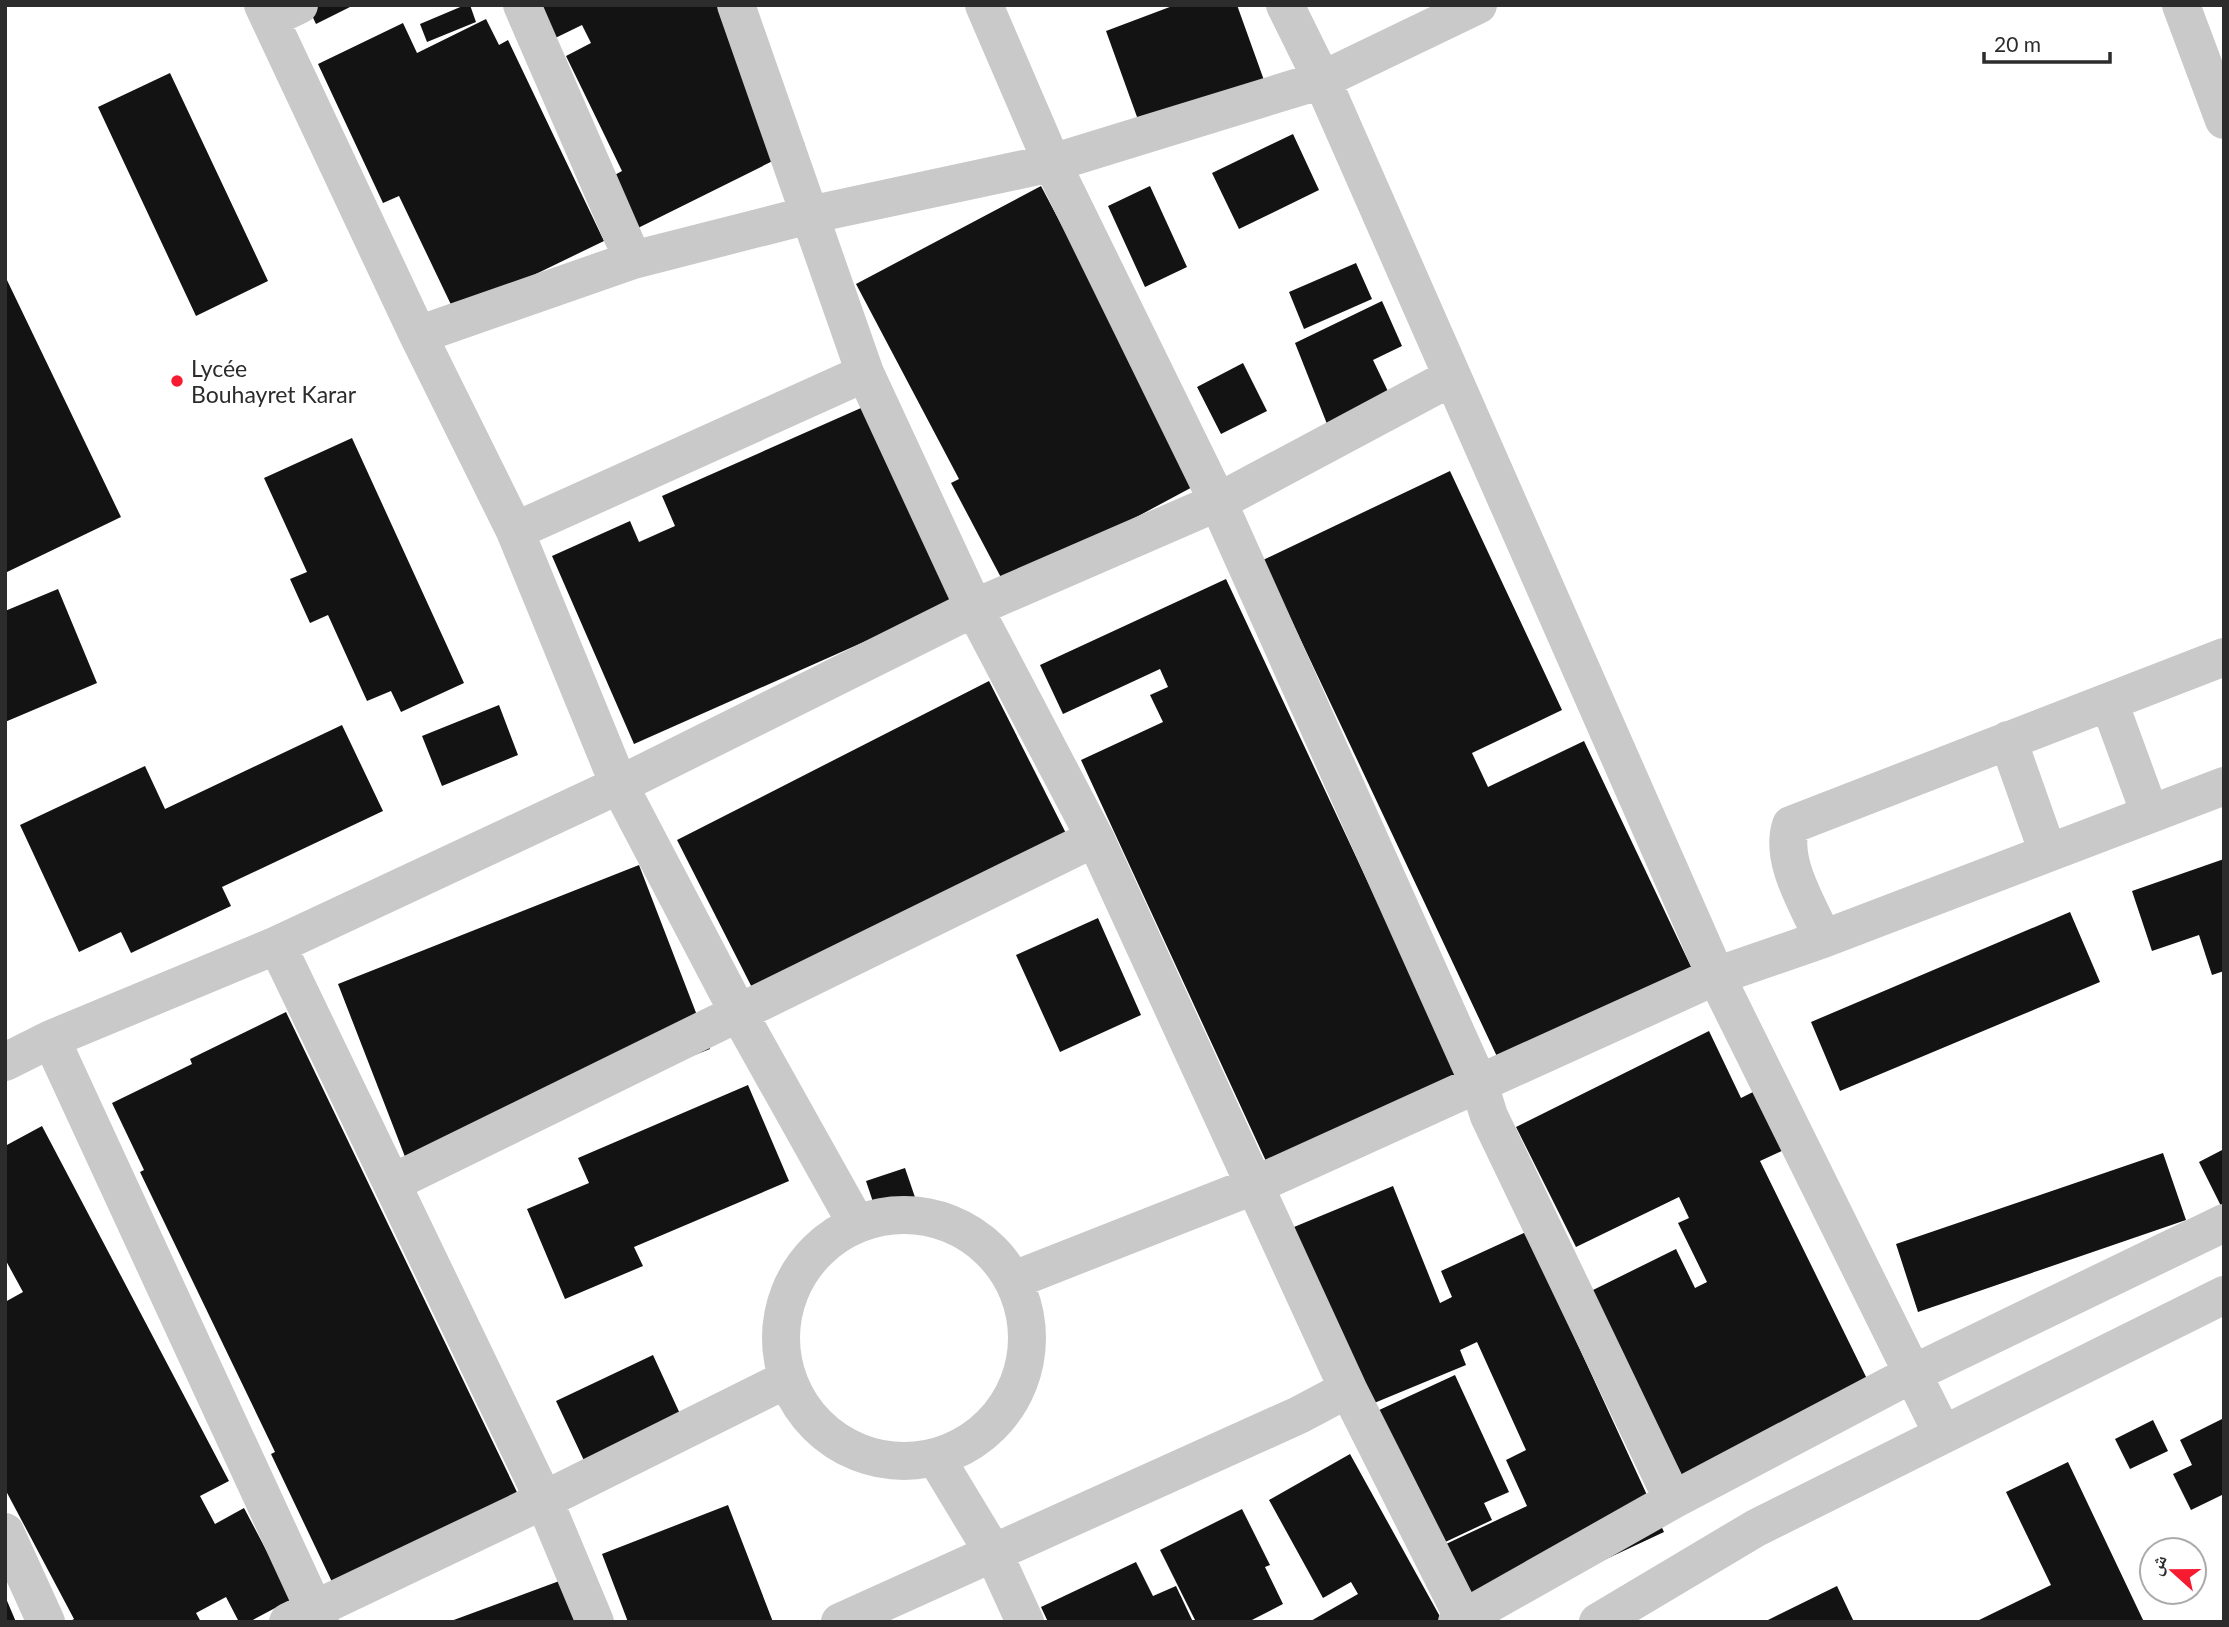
<svg xmlns="http://www.w3.org/2000/svg" width="2229" height="1627" font-family="Lato,'Noto Naskh Arabic',sans-serif">
<rect width="100%" height="100%" fill="#fff"/>
<!-- building -->
<path fill="#131313" d="M307,5H354L316,24Z
M465,5H470L476,22L427,42L420,24Z
M524,5H737L805,145L636,229L611,177L622,171L566,56L591,43L582,25L543,44Z
M1175,5H1237L1265,83L1141,128L1106,31Z
M486,19L499,45L508,40L604,241L455,313L399,196L383,203L318,64L403,23L417,53Z
M170,73L268,281L196,316L98,107Z
M1293,134L1319,190L1239,229L1212,173Z
M1041,186L1198,484L1006,587L951,483L959,479L856,284Z
M1150,186L1187,267L1145,287L1108,206Z
M1356,263L1372,299L1304,329L1289,292Z
M5,276L121,517L5,573Z
M1382,301L1402,346L1373,360L1394,404L1329,429L1295,343Z
M1243,363L1267,411L1221,434L1197,387Z
M870,404L956,601L634,744L552,556L630,521L639,542L675,526L662,496Z
M352,438L464,683L401,712L391,691L367,701L328,615L310,623L290,579L307,572L264,478Z
M1450,471L1562,710L1472,753L1488,787L1584,741L1694,973L1501,1065L1263,560Z
M1226,579L1462,1083L1271,1172L1081,760L1163,722L1150,695L1168,687L1160,669L1063,714L1040,665Z
M58,589L97,683L5,722V611Z
M989,681L1079,859L768,1019L677,840Z
M499,705L518,755L442,786L422,736Z
M342,725L383,811L222,887L231,906L131,953L121,932L79,952L20,825L145,766L165,809Z
M2224,859V971L2212,975L2199,935L2152,951L2132,891Z
M639,865L710,1049L409,1167L338,984Z
M2070,912L2100,982L1840,1091L1811,1022Z
M1098,918L1141,1015L1060,1052L1016,955Z
M286,1012L528,1515L343,1605L271,1454L275,1452L140,1172L144,1170L112,1103L192,1064L190,1059Z
M1709,1031L1741,1098L1757,1090L1786,1149L1760,1161L1872,1389L1685,1482L1591,1291L1676,1249L1695,1288L1707,1282L1678,1223L1689,1218L1679,1197L1576,1247L1516,1127Z
M748,1085L789,1181L634,1247L643,1266L565,1299L527,1209L589,1183L578,1158Z
M42,1126L229,1481L200,1496L215,1524L244,1508L292,1599L249,1622H239L226,1597L196,1613L201,1622H69L74,1619L5,1489V1302L23,1292L5,1259V1146Z
M2224,1149V1212L2199,1162Z
M2163,1153L2186,1220L1918,1312L1896,1244Z
M905,1168L918,1206L879,1220L866,1181Z
M1393,1186L1440,1303L1452,1297L1441,1271L1526,1232L1664,1532L1480,1618L1446,1544L1527,1506L1506,1460L1526,1450L1477,1342L1460,1350L1466,1365L1367,1406L1294,1227Z
M653,1355L692,1440L596,1486L556,1401Z
M1455,1375L1509,1492L1484,1503L1492,1520L1439,1545L1377,1411Z
M2224,1418V1494L2191,1510L2173,1474L2192,1465L2180,1440Z
M2153,1420L2168,1451L2130,1469L2115,1439Z
M1350,1454L1443,1622H1309L1358,1594L1351,1582L1323,1598L1269,1500Z
M2068,1462L2144,1622H1975L2051,1585L2006,1492Z
M728,1505L773,1622H628L602,1554Z
M1242,1509L1270,1565L1265,1567L1283,1604L1248,1622H1196L1160,1550Z
M1136,1562L1153,1596L1176,1586L1193,1622H1048L1041,1607Z
M562,1580L578,1622H451V1621Z
M1837,1586L1854,1622H1764Z
M5,1596L16,1622H5Z"/>
<g fill="none" stroke-linecap="round" stroke-linejoin="round">
<!-- street -->
<path stroke="#c9c9c9" stroke-width="38" d="M263,5L418,335L515,531L619,785L738,1012L856,1223
M522,5L633,260
M736,5L865,373L974,608L1095,838L1348,1389L1299,1415L840,1622
M984,5L1052,163L1218,502L1479,1084L1489,1116L1673,1500
M1285,5L1322,80L1716,976L1943,1435
M2181,5L2224,120
M270,19L299,5
M418,335L633,260L809,215L1052,163L1322,80L1478,5
M515,531L865,373
M2109,702L2150,814
M2008,740L2048,853
M1823,939C1809,906 1779,861 1791,825L2224,657
M277,945L544,1500L595,1622
M51,1039L320,1622
M5,1062L51,1039L277,945L619,785L974,608L1218,502L1452,377
M392,1183L1095,838
M781 1338a123 123 0 1 1 246 0a123 123 0 1 1-246 0Z
M1014,1280L1253,1186L1716,976L1823,939L2224,786
M1348,1389L1463,1617L1470,1622
M936,1458L994,1554L1025,1622
M5,1532L46,1622
M288,1622L544,1500L787,1379
M1457,1622L1673,1500L1912,1374L2224,1223
M1598,1622L1756,1528L2224,1295"/>
</g>
<!-- markers -->
<circle fill="#f61b30" stroke="#fff" stroke-width="2.5" cx="177" cy="381" r="7"/>
<g text-anchor="middle" dominant-baseline="central" stroke-width="7" stroke-linejoin="round" paint-order="stroke">
<!-- poi labels -->
<g font-size="23" fill="#2c2c2c" stroke="#fff" text-anchor="start">
<text x="191" y="368">Lycée<tspan x="191" dy="26">Bouhayret Karar</tspan></text>
</g>
</g>
<!-- border -->
<rect width="2229" height="1627" fill="none" stroke="#2c2c2c" stroke-width="14"/>
<!-- north arrow -->
<g transform="translate(2173 1571) rotate(291)"><circle r="33" fill="#ffffff" stroke="#ababab" stroke-width="2"/>
<path d="M0-5L12 26L0 18L-12 26Z" fill="#f61b30"/>
<text y="-10" font-size="19" font-weight="bold" text-anchor="middle" fill="#2c2c2c">ش</text>
</g>
<!-- scale -->
<path d="M1984 52v10h126v-10" fill="none" stroke="#2c2c2c" stroke-width="3.5"/>
<text x="1994" y="52" font-size="21" fill="#2c2c2c" stroke="#ffffff" stroke-width="5" paint-order="stroke">20 m</text>
</svg>
